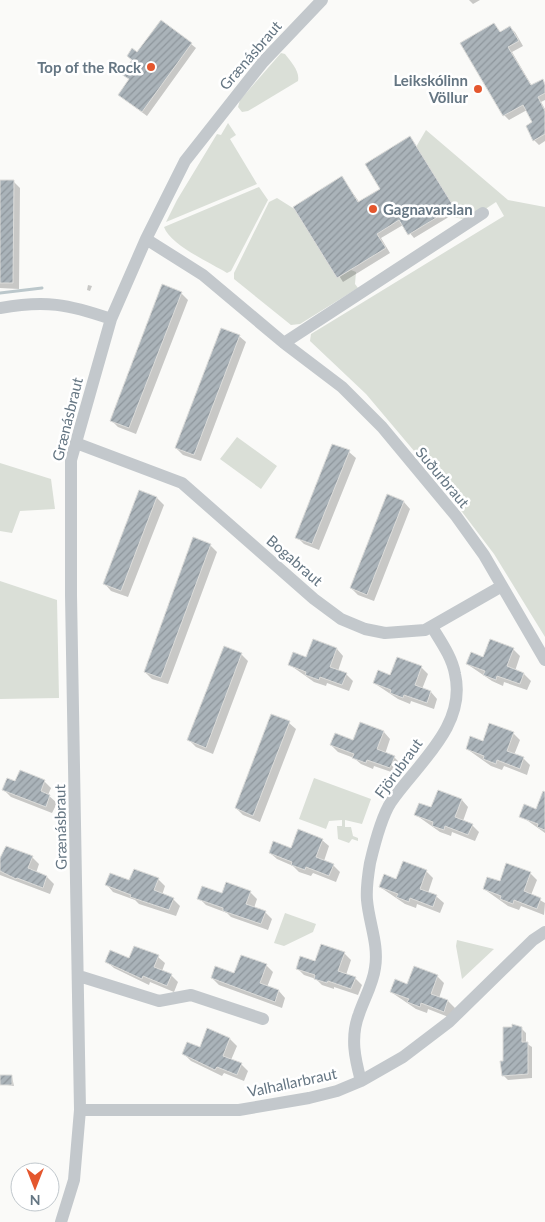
<svg xmlns="http://www.w3.org/2000/svg" width="545" height="1222" font-family="Lato,sans-serif">
<defs>
<pattern id="building-hatch" width="6" height="6" patternUnits="userSpaceOnUse" patternTransform="scale(1.25)"><rect width="6" height="6" fill="#aab3b9"/><path d="M-1 1l2-2M0 6l6-6M5 7l2-2" fill="none" stroke="#8e969c"/></pattern>
</defs>
<rect width="100%" height="100%" fill="#fafaf8"/>
<!-- green -->
<path fill="#dadfd7" d="M281,53L285,54C291,62 300,71 298,81L248,111L242,112L238,107L240,100Z
M228,123L236,135L230,139L257,184L166,222L177,200L217,134L221,135Z
M426,130L508,200L545,207V637L494,554L431,471L366,394L310,341L311,334L504,216L496,202L469,220L441,215L416,147Z
M259,187L268,200L231,271L227,273C211,263 170,245 164,227Z
M277,198L296,210L337,278L351,270L356,272L355,284L358,288L300,324L291,325L234,279V273L269,202Z
M237,437L277,466L261,489L220,459Z
M0,463L51,479L55,509L20,511L12,533L0,531Z
M0,581L57,600L59,698L0,699Z
M314,778L371,799L362,824L345,820V827H351L353,836L358,838V841L352,839L349,843L338,839L337,826H342V820L329,821L326,829L299,819Z
M285,913L316,924L313,932L284,946L274,943Z
M457,940L494,949L462,979L456,946Z"/>
<!-- shadow -->
<path fill="#0003" d="M469,0H480L473,4Z
M494,25L501,33L510,28L515,32L523,46L512,52L532,86L542,81L545,84V100L541,102L545,109V141L539,145L534,140V123L527,110L509,120L504,115Z
M191,44L196,48L147,116L124,99L130,80L123,74L138,54Z
M410,138L457,212L414,238L403,225L381,238L390,253L343,282L295,207L342,178L360,203L382,190Z
M0,181H13L20,188L19,289L0,288Z
M88,285L92,286L90,291L87,290Z
M181,293L188,300L136,434L118,427L111,420Z
M239,336L246,342L201,461L183,455L176,448Z
M349,452L356,458L319,550L304,544L297,537Z
M140,491L157,498L164,505L128,597L111,591L105,584Z
M404,502L410,509L374,601L358,595L351,588Z
M210,545L217,552L168,684L152,679L145,672Z
M313,641L337,649L343,656L338,671L346,674L353,681L349,691L327,683L326,686L314,682L290,665L306,659Z
M224,648L242,655L248,661L213,754L196,747L189,740Z
M513,649L520,656L515,671L524,674L531,681L527,690L504,682L503,686L492,681L467,664Z
M421,667L428,674L422,689L431,692L437,699L434,709L411,701L410,704L398,699L374,683Z
M289,723L296,729L260,822L243,815L236,808Z
M360,723L384,732L390,739L385,754L394,757L401,764L397,774L374,766L373,769L361,764L354,758L338,752L331,745L353,742Z
M513,733L520,740L514,755L523,758L530,765L527,775L504,766L502,770L491,766L467,749Z
M44,781L51,788L48,795L57,803L52,813L11,797L4,790L16,783Z
M545,793V833L521,816L537,810Z
M462,800L468,807L463,821L472,825L479,832L475,841L452,832L451,836L440,832L416,815Z
M322,840L329,846L324,861L333,865L340,872L336,882L313,873L311,876L299,872L293,866L277,859L270,853L292,849Z
M32,857L39,864L36,873L47,877L54,884L50,894L0,875V859Z
M426,871L433,878L428,893L437,897L444,903L440,913L417,904L416,908L405,904L380,887Z
M530,873L537,880L531,895L545,903L544,915L521,906L519,910L508,906L484,889Z
M158,879L165,886L162,895L173,899L180,906L176,916L139,904L135,900L113,892L107,885Z
M250,892L257,899L254,908L265,912L272,919L268,930L231,917L227,913L206,905L199,898Z
M344,953L351,960L346,975L355,978L362,985L358,995L334,987V989L322,985L316,979L304,975L297,968Z
M158,957L165,963L162,971L171,975L178,982L174,992L150,982L149,985L114,968L107,962Z
M266,965L273,972L267,987L279,991L285,998L282,1008L219,985L212,978L235,975Z
M437,976L444,983L439,998L448,1001L455,1008L451,1018L428,1009L427,1013L416,1009L391,992Z
M521,1028L526,1033V1043L532,1047V1078L508,1080L503,1075L504,1062Z
M207,1030L230,1039L237,1046L231,1060L241,1064L248,1071L244,1081L224,1073L222,1076L191,1061L184,1054L200,1049Z
M12,1077L14,1086L0,1084Z"/>
<g fill="none" stroke-linecap="round" stroke-linejoin="round">
<!-- stream -->
<path stroke="#bbc7cb" stroke-width="3" d="M0,293L42,288"/>
</g>
<!-- building -->
<path fill="url(#building-hatch)" stroke="#dcdcda" d="M161,20L192,43L142,112L118,95L129,79L121,74L132,60L127,56L132,48L137,52Z
M494,23L500,32L510,26L519,41L508,47L531,85L543,79L545,85V93L538,97L545,111V134L533,141L526,126L532,122L523,105L503,116L460,43Z
M410,136L454,207L408,235L399,220L377,234L386,248L337,278L293,207L342,176L358,202L380,189L365,164Z
M0,180H14L13,283H0Z
M162,284L182,292L129,428L110,421Z
M221,328L240,335L194,455L175,448Z
M332,444L350,450L312,544L295,538Z
M139,490L157,497L121,591L103,584Z
M387,494L404,501L367,595L350,588Z
M193,537L211,544L161,678L144,672Z
M313,639L337,648L330,667L347,673L342,685L320,677L319,680L305,675L306,672L288,665L293,652L306,657Z
M490,639L514,648L507,666L524,673L520,684L497,676L496,680L483,675L485,671L466,664L471,652L483,657Z
M224,646L242,653L206,748L187,740Z
M397,657L422,666L415,685L431,691L427,703L404,695L403,698L390,693L391,690L373,683L378,670L390,675Z
M271,714L290,721L253,816L235,808Z
M360,722L384,731L377,749L395,756L390,768L367,760L366,763L352,758L354,754L330,745L335,733L353,740Z
M489,723L514,732L507,751L524,757L520,769L497,760L496,764L483,759L484,756L466,749L470,736L483,741Z
M20,770L45,780L41,791L50,795L46,807L2,790L7,778L15,781Z
M438,790L462,799L455,817L473,824L468,835L445,826L444,830L432,826L433,822L414,815L419,803L431,807Z
M543,791L545,792V830L537,827L538,824L519,817L524,804L536,809Z
M298,829L323,839L316,857L334,864L329,876L306,867L305,870L291,865L292,862L269,853L273,841L291,848Z
M6,846L33,856L28,868L47,876L43,888L17,878L16,879L0,871V858Z
M403,861L427,870L420,889L437,895L433,907L410,898L409,902L396,897L398,894L379,887L384,874L396,879Z
M506,863L531,872L524,891L541,898L537,909L514,900L513,904L500,899L501,896L483,889L487,877L500,881Z
M134,869L159,878L154,890L174,898L169,910L130,897L131,895L105,885L110,873L129,880Z
M226,882L251,891L246,904L266,911L261,924L223,911V908L197,899L202,886L222,893Z
M321,944L345,952L338,971L356,977L351,989L328,981L327,983L314,979L315,975L296,969L300,956L315,961Z
M134,946L159,955L154,967L172,974L167,986L143,976L142,979L105,962L110,950L129,958Z
M241,955L267,964L260,983L279,990L275,1002L211,978L215,966L234,973Z
M414,966L438,975L431,994L448,1000L444,1012L421,1003L420,1007L407,1002L409,999L390,992L395,979L407,984Z
M512,1024L522,1027V1042H528V1074L502,1076L500,1061H503V1027H512Z
M207,1028L230,1038L223,1056L242,1063L237,1075L217,1067L215,1070L182,1054L187,1042L200,1047Z
M0,1075H12V1085H0Z"/>
<g fill="none" stroke-linecap="round" stroke-linejoin="round">
<!-- minor -->
<path stroke="#c3c8cc" stroke-width="12" d="M146,239L203,275L284,343L342,387L382,427L456,516L484,555L545,660
M0,308C45,300 68,304 111,319
M284,343L483,213
M76,443L182,483L314,599L341,619L365,629L385,633L425,630L502,586
M79,976L159,1001L191,995L263,1019
M361,1081C355,1059 350,1037 359,1014C364,999 373,984 375,968C379,945 369,923 367,900C366,888 368,875 370,863C374,846 382,816 391,802C417,764 467,726 455,674C452,657 441,642 432,627
M80,1110H239L309,1098L337,1091L361,1081L403,1057L449,1022L533,940L545,932
M61,1222L74,1180L80,1110L71,595V460L111,319L146,239L185,161L263,62L322,0"/>
</g>
<!-- markers -->
<g fill="#e4572e" stroke="#fff" stroke-width="2">
<circle cx="151" cy="67" r="5"/>
<circle cx="478" cy="89" r="5"/>
<circle cx="373" cy="209" r="5"/>
</g>
<g text-anchor="middle" dominant-baseline="central" stroke-width="5" stroke-linejoin="round" paint-order="stroke">
<!-- street labels -->
<g font-size="15" fill="#657683" stroke="#fff">
<text transform="translate(250 55) rotate(-49)">Grænásbraut</text>
<text transform="translate(67 419) rotate(-76)">Grænásbraut</text>
<text transform="translate(443 477) rotate(50)">Suðurbraut</text>
<text transform="translate(295 560) rotate(41)">Bogabraut</text>
<text transform="translate(398 768) rotate(-54)">Fjörubraut</text>
<text transform="translate(60 827) rotate(-91)">Grænásbraut</text>
<text transform="translate(292 1082) rotate(-12)">Valhallarbraut</text>
</g>
<!-- poi labels -->
<g font-size="15" font-weight="bold" fill="#657683" stroke="#fff" text-anchor="end">
<text x="141" y="67">Top of the Rock</text>
<text x="468" y="80">Leikskólinn<tspan x="468" dy="17">Völlur</tspan></text>
<text x="383" y="209" text-anchor="start">Gagnavarslan</text>
</g>
</g>
<!-- north arrow -->
<g transform="translate(35 1187) rotate(180)"><circle r="24" fill="#ffffff" stroke="#c1c8cd"/>
<path d="M0-4L9 19L0 12L-9 19Z" fill="#e4572e"/>
<text y="-8" font-size="14" font-weight="bold" text-anchor="middle" fill="#657683">N</text>
</g>
</svg>
